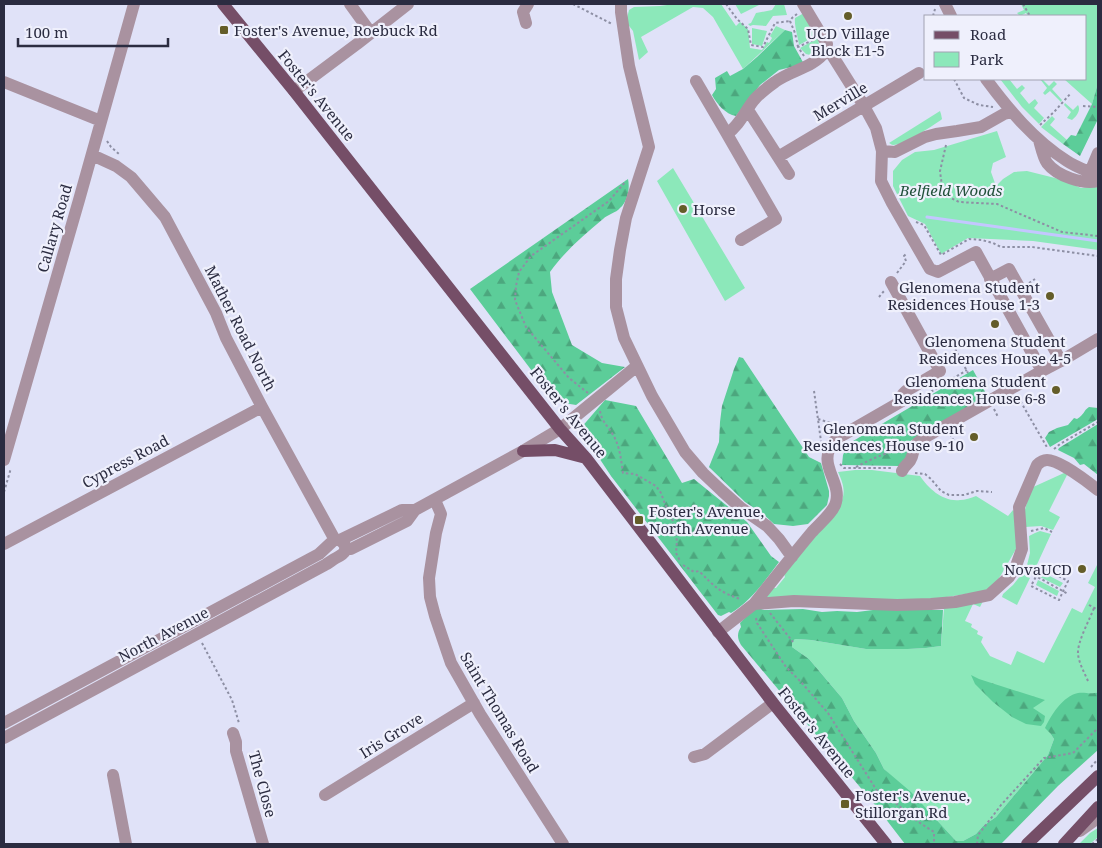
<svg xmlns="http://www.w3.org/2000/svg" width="1102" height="848" font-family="'Noto Serif',serif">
<defs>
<pattern id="forest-firs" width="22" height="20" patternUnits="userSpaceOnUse" patternTransform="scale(1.25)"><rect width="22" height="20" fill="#5ccd99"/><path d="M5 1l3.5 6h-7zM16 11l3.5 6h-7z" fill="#4ca77e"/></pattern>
</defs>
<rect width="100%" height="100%" fill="#e0e2f8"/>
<!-- green -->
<path fill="#8ce8ba" d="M674,4H721L736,26L740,22L748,29L750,48L762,50L767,42L769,43L772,38L770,36L776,26L785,30L743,69L713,17L703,8L693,7L641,37L648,52L639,60L633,31L626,22L629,10L634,7L660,6Z
M735,4H761L741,14Z
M776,4H784L787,15L773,16L766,26L753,25L750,26L748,24L751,23L756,13L772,10Z
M1021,4H1098V83L1092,104L1064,79H1086V16H1028L1026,13L1020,16L1017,13L1024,10Z
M804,13L817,35L799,45C798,37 794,25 795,18Z
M752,28L767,31L762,46L752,44Z
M818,38L819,40L818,51L810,58V55L806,54L800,48Z
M1000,79H1009L1017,89L1022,85L1025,88L1020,93L1029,104L1035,99L1038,103L1034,108L1044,118L1039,124L1022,107Z
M1040,79H1042L1049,86L1054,81L1057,84L1052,89L1062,100L1061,102L1050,91L1045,95L1043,93L1047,88Z
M1065,103L1073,110L1078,105C1081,110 1077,116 1072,120L1067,118L1071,112L1064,105Z
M940,111L941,114L942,119L941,120C932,126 904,145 893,145C892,145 891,144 889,143Z
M1052,116L1055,119L1050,125L1067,140L1063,144L1041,127Z
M997,131L1006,157L993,163L991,172L996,186L1003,179L1014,172L1027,171L1063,180L1081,188L1098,186V250L1033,241L968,238L941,254L925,224L908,216L893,186V171L902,160L915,152L934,150Z
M673,168L745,288L725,301L657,181Z
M855,470H872L920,476C929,489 943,502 960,500C965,500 971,498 976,496L1008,516L1013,510L1015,513L1017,541L1016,549L1001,575L994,585L985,591L934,599L762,600L773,588H776L785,577L784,574L838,509C846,495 845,487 838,472Z
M1064,473H1068L1049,511L1060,517L1053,530L1041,526L1025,527L1024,513L1031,488Z
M1040,531L1051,534L1034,571L1028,568L1027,565L1030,553L1029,536L1035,533Z
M1098,563V692L1093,694L1083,693L1050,733L1054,739L1048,755L996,817L983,826L976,834L963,841H956L931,814L884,769L876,753L854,721L842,698L809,659L792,647V643L795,639L811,640L866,649H908L926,648L941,646L944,608L983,601L980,607L973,604L965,621L972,624L971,627L978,631L977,634L983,637L981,642L990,656L1011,665L1017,651L1044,663L1072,608L1082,613L1095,587L1088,583Z
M1042,572L1063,583L1060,587L1040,577Z
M1021,575H1024L1030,578L1017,605L1002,597L1003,594L1013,585Z
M1038,580L1059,591L1057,596L1036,585Z
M1098,828V837L1090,844H1079L1090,833Z"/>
<!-- forest -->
<path fill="url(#forest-firs)" d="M785,30L792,32L794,46L804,64L779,70L760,85L736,116C725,114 717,104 712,95L716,89L715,78L727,71L730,76L743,69L757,57Z
M1098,83V119L1080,156L1063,144L1071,135L1076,136L1092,104Z
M628,179C630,188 628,201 620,208C616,213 608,214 603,219C584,235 565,251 550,272L552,292L572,345L602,363L625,367L576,405L558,402L532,371L470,289Z
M739,357L743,358L809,457L821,463L829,491V496L827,505L808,524L793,526L774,524L762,513L745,502L709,467L719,442L720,422L722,406L734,369Z
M973,370L988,397L905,444L911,453L899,466L842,465L843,455L848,444Z
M605,400L636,406L682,483L694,479L747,522L771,556L779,562C765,581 751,601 731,613L729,612L721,616L718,615L611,476L580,429Z
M1089,407L1098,408V419L1050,447L1045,438L1049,432L1057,428L1068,425L1074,418L1077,419C1085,414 1083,411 1089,407Z
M1098,424V475L1084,464L1080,465L1074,458L1058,450L1059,448Z
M755,607L764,610L803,609L822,612L837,611L857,612L873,610H943L941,646L926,648L908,649H866L811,640L795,639L792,643V647L809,659L842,698L854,721L876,753L884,769L911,792L956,841H963L976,834L983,826L996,817L1048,755L1054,739L1050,733L1045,728C1051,715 1063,696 1078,693C1086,692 1091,695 1098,692V750L1058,786L1001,844H905L875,805L741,645C737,638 737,633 741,627L740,623Z
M971,675L979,679L1045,700L1033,708L1045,716L1044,722L1041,726L1026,724L1012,717L993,702L975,684Z"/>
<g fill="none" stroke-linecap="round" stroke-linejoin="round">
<!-- stream -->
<path stroke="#c3c7ff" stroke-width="3" d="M927,217L1098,241"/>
<!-- path -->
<path stroke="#8d8fa4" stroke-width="2" stroke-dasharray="2.5 2.5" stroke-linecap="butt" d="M573,4L612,24
M726,4L737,19L748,29L751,45L763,47L775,23L790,21
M1023,4L1030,16
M797,14L792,18L790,21L795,33L798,47
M933,16L935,9
M804,56L798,47L813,40
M954,79L964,98L979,105L993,107
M1083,106L1098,107
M1040,125L1054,112L1071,93
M107,141L111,147L119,154
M946,145L940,171L943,194L959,202L997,204L1062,232L1098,236
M916,222L924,225L941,255L969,239L982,240L993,243L1001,247H1032L1098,256
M897,273L906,261L904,256L907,253
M1029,283L1035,279
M879,297L884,291
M952,348L954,347L968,373
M814,391L821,441
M588,393L569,378L526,327L515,300L516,286L519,272L531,256L609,201L626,181
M1018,397L1048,449
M914,402L967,370
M994,409L998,417
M600,411C602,423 608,425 613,435C620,446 621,460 623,473L635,474L656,486L661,493L665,504L673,521L677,541L676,553L680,561
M818,419L837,425
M950,434L955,443
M1054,449L1060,444L1098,422
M840,464L844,468H891
M856,467C871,459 887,452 903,449
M915,473L925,474L931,479L941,491L949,495H964L977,491L992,492
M4,492L11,468
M1031,531L1044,528L1052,532
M683,565L694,572L699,571C714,586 720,593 741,599
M1041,567L1068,581L1059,600L1031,586Z
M1025,570L1068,594
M1089,605L1098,610
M770,613L793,642
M756,618L757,623L786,667L801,682L828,713L879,794L897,804L917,821L934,832V844
M202,643L232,700L239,723
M1088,681C1084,672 1079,663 1078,654C1077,642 1090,619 1094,608
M1091,767L1098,759
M977,844L978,835L992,817L1001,805L1044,758L1073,753L1098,728
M1092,844L1098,839"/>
<!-- minor -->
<path stroke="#a992a0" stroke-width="12" d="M350,4L371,33
M621,4V12L629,66L649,147L626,218L620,250L616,279V307L624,338L652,396L685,452L703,473L722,491L741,508L767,526L779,539L792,557
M803,4L827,44
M945,4L951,16
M526,23L523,12L528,4
M832,55L864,106L876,128L882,151L881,181L892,203L930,269L938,272L976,252L1042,371L1061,361L1009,269L990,279
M986,79C1009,110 1034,140 1067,161C1076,167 1088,171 1098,176
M696,81L727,134
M4,82L101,121
M294,91L357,44L408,4
M748,110L789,174
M1039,140C1041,147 1043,157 1047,163C1057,176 1083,185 1098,181
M882,151L895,152L925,137L936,134L957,131L981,127L1004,114L1011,112
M92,155L116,166L131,177L165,217L216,313L226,338L262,407L335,540
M778,157L919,73
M1090,172L1098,153
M741,240L776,219L727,134C740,125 745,111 754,100C760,93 768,87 775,82C791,70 813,68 825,52
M1061,361L1098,339
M4,460L79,200L134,4
M902,471C904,466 907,465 910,461C916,451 910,448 922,439L1042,371
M435,500L441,514L436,533L429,578L430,597L435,616L451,663L480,714L563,844
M4,544L262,407
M345,549H351L407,521L415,510L523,451L560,429L637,366
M754,604C773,580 792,556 812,532C819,524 834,512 836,502C842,480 814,463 836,439L902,401L903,394L906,391L940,371L891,282
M718,632L754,604L794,601L897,605L931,604L955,602L989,595L1009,577L1016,566L1022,549L1019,507L1037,465C1040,462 1043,460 1047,460C1059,460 1088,482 1098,490
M4,723L319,554L334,540H340L402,510H415
M233,733L236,742V751L263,844
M4,738L325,565C329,563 332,560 336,558C344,554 351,549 340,540
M694,757L705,754L773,703
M113,775L126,844
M325,795L474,703
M1080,831L1098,818"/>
<!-- major -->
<path stroke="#754e67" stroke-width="12" d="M223,4L294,91L560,429L586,458L773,703L886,844
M523,451L555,450L586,458
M1027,844L1098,776
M1064,844L1098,807"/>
</g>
<!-- markers -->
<g fill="#645d29" stroke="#eff0fc" stroke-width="2">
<circle cx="848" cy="16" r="5"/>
<rect x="219" y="25" width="10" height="10" rx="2.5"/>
<circle cx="683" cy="209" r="5"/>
<circle cx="1050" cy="296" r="5"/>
<circle cx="995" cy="324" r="5"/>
<circle cx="1056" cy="390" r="5"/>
<circle cx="974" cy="437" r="5"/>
<rect x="634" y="515" width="10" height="10" rx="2.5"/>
<circle cx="1082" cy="569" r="5"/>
<rect x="840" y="799" width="10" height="10" rx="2.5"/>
</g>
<g text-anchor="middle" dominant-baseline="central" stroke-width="4.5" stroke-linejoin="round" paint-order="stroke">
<!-- poi labels -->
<g font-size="15" fill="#2b2c41" stroke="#eff0fc" text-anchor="start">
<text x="234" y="30">Foster's Avenue, Roebuck Rd</text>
<text x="848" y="33" text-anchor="middle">UCD Village<tspan x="848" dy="17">Block E1-5</tspan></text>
<text x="693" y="209">Horse</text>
<text x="1040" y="287" text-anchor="end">Glenomena Student<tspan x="1040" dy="17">Residences House 1-3</tspan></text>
<text x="995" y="341" text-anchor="middle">Glenomena Student<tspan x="995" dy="17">Residences House 4-5</tspan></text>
<text x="1046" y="381" text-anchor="end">Glenomena Student<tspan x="1046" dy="17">Residences House 6-8</tspan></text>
<text x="964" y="428" text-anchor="end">Glenomena Student<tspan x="964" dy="17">Residences House 9-10</tspan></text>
<text x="649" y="511">Foster's Avenue,<tspan x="649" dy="17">North Avenue</tspan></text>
<text x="1072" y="569" text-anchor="end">NovaUCD</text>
<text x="855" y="795">Foster's Avenue,<tspan x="855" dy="17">Stillorgan Rd</tspan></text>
</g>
<!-- street labels -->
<g font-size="15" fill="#2b2c41" stroke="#eff0fc">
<text transform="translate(317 95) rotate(51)">Foster's Avenue</text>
<text transform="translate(840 101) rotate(-31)">Merville</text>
<text transform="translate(54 228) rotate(-74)">Callary Road</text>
<text transform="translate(241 328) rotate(63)">Mather Road North</text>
<text transform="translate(569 412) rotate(51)">Foster's Avenue</text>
<text transform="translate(125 461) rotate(-28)">Cypress Road</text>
<text transform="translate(163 634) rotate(-28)">North Avenue</text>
<text transform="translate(500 712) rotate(59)">Saint Thomas Road</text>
<text transform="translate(817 732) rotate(51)">Foster's Avenue</text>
<text transform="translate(391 735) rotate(-32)">Iris Grove</text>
<text transform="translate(263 784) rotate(75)">The Close</text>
</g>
<!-- park labels -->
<g font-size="15" font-style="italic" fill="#22513b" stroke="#eff0fc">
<text x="951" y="190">Belfield Woods</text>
</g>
</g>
<!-- border -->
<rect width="1102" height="848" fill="none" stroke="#2b2c41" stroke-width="10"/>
<!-- legend -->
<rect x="924" y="15" width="162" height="65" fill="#eff0fc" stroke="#a1a2b1"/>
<rect x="934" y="31" width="25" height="8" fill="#754e67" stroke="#a1a2b1"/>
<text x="970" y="40" font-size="15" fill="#2b2c41">Road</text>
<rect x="934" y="52" width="25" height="15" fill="#8ce8ba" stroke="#a1a2b1"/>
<text x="970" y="65" font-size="15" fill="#2b2c41">Park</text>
<!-- scale -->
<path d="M18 38v8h150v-8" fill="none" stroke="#2b2c41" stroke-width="2.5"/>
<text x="25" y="38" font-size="15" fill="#2b2c41" stroke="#eff0fc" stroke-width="4" paint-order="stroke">100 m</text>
</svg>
